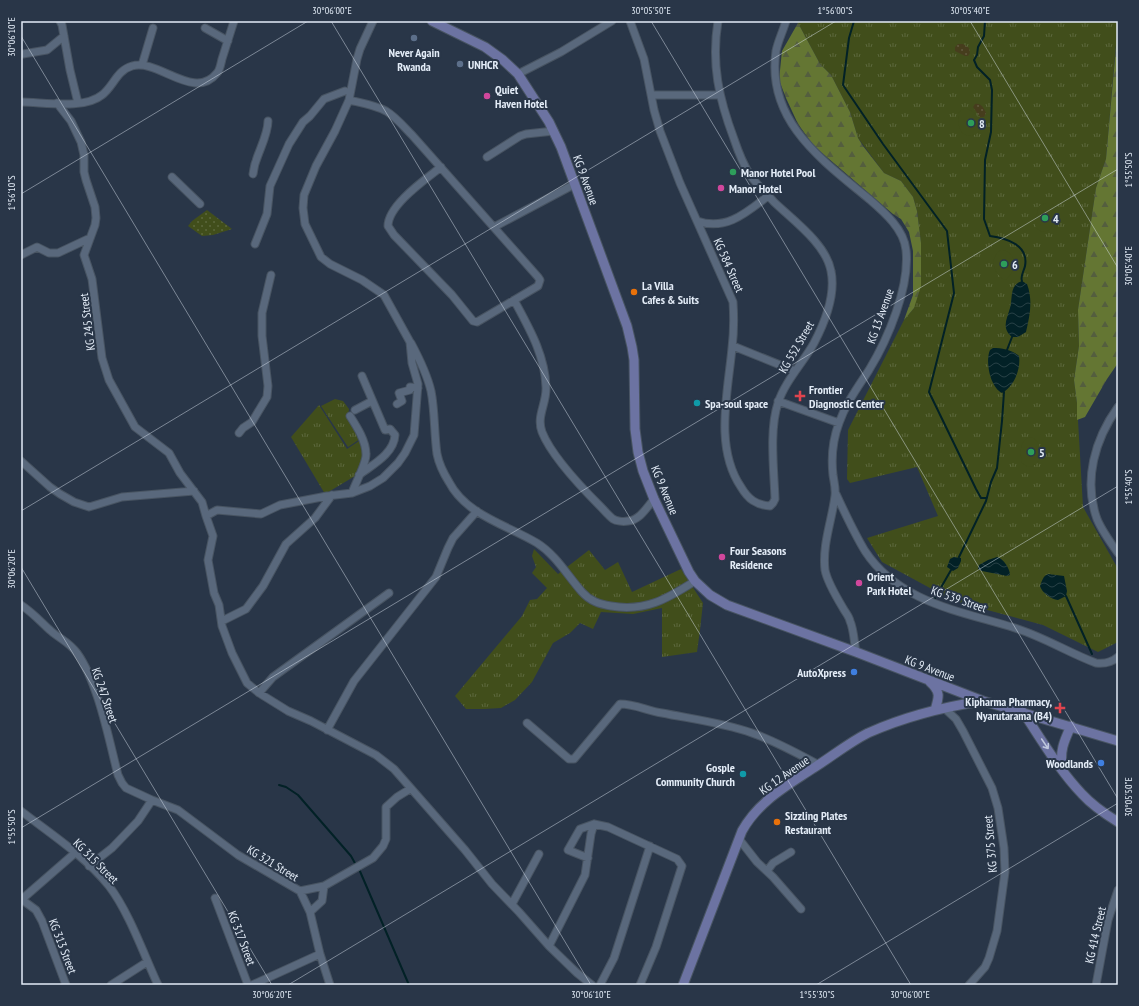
<svg xmlns="http://www.w3.org/2000/svg" width="1139" height="1006" font-family="'PT Sans Narrow',sans-serif">
<defs>
<pattern id="grass-tufts" width="24" height="20" patternUnits="userSpaceOnUse"><rect width="24" height="20" fill="#414e1b"/><path d="M3 7l-1-3M5 7V3M7 7l1-3M15 17l-1-3M17 17v-4M19 17l1-3" fill="none" stroke="#5c683d"/></pattern>
<pattern id="forest-firs" width="22" height="20" patternUnits="userSpaceOnUse"><rect width="22" height="20" fill="#647633"/><path d="M5 1l3.5 6h-7zM16 11l3.5 6h-7z" fill="#545e3e"/></pattern>
<pattern id="sand-dots" width="8" height="8" patternUnits="userSpaceOnUse"><rect width="8" height="8" fill="#463d1d"/><path d="M2 2h.1M6 6h.1" fill="none" stroke="#61593f" stroke-width="1.8" stroke-linecap="round"/></pattern>
<pattern id="park-dots" width="8" height="8" patternUnits="userSpaceOnUse"><rect width="8" height="8" fill="#414e1b"/><path d="M2 2h.1M6 6h.1" fill="none" stroke="#5c683d" stroke-width="1.8" stroke-linecap="round"/></pattern>
<pattern id="water-waves" width="16" height="10" patternUnits="userSpaceOnUse"><rect width="16" height="10" fill="#022126"/><path d="M0 5q4-4 8 0t8 0" fill="none" stroke="#274146"/></pattern>
</defs>
<rect width="100%" height="100%" fill="#293648"/>
<!-- grass -->
<path fill="url(#grass-tufts)" d="M798,21H1118L1106,159L1096,188L1078,310L1079,346L1074,380L1077,403L1083,507L1118,569V642L1098,652L1043,625L954,601L882,562L867,538L938,516L917,467L850,483L847,479L848,430L904,320L914,308L921,243L917,211L913,197L901,181L884,173L858,138L850,112L831,75L820,64L798,23Z
M335,399L343,401L349,409L348,416L360,439L348,447L321,406Z
M319,405L347,449L359,441L364,456L355,476L325,494L291,437Z
M534,549L558,574L589,550L605,570L618,562L632,592L681,569L703,603L700,630L697,652L662,657V608L633,614L601,612L593,629L580,623L570,633L553,643L532,682L515,700L501,708L484,709H466L455,696L522,616L530,600L537,599L547,588L532,573L536,567L532,556Z"/>
<!-- forest -->
<path fill="url(#forest-firs)" d="M798,23L820,64L831,75L850,112L858,138L863,146L884,173L901,181L913,197L917,211L921,243V286L914,308L904,320L913,295V251L909,232L901,219L893,214L814,146L798,124L786,98L779,80L782,51Z
M1118,25V363L1107,379L1085,417L1077,420V403L1074,380L1079,346L1078,310L1096,188L1106,159Z"/>
<!-- sand -->
<path fill="url(#sand-dots)" d="M958,44H963L969,48L970,53L968,56H965L955,51V47Z
M975,104C981,103 984,108 986,113L984,117H980L973,107Z"/>
<!-- park -->
<path fill="url(#park-dots)" d="M207,210L232,229L213,235L202,236L188,226L192,221Z"/>
<!-- pitch -->
<path fill="#414e1b" d="M966,108L973,112L982,121C985,134 967,141 961,131C958,126 958,119 958,114L961,110Z
M1046,203H1052C1056,208 1056,223 1051,228C1049,231 1045,231 1042,232L1036,228V217L1039,206Z
M1001,250C1017,250 1018,272 1005,280C993,275 989,256 1001,250Z
M1031,437C1045,442 1044,467 1028,467L1022,463C1020,454 1019,439 1031,437Z"/>
<!-- water -->
<path fill="url(#water-waves)" d="M1022,281L1027,284C1033,300 1030,315 1026,332L1018,337H1012C1001,328 1007,319 1010,308C1013,298 1009,285 1022,281Z
M993,348C1002,348 1012,350 1019,356C1021,369 1014,387 1002,393C990,387 985,361 990,350Z
M954,557L961,558V561L958,568L953,571L947,567L950,559Z
M997,557C1004,559 1010,569 1010,575L1007,576L982,571L978,569L979,565L988,560Z
M1048,574L1064,576L1067,591L1066,596L1058,600C1051,599 1042,593 1040,586C1042,581 1043,576 1048,574Z"/>
<g fill="none" stroke-linecap="round" stroke-linejoin="round">
<!-- stream -->
<path stroke="#022126" stroke-width="2" d="M854,21L849,38L843,85L883,144L947,231L954,293L929,392L976,489L981,498H987
M985,21L984,36L978,47L977,55L974,60L977,67L990,80L992,90L991,132L985,160L984,219L990,236C1006,238 1029,245 1025,266C1024,271 1020,276 1022,281
M1007,350L1012,337
M959,557L986,501L991,482L997,468L1002,421L1004,392
M1066,596L1092,654
M935,598L951,570
M279,785L286,787L298,795L351,856L356,865
M359,869L409,985"/>
<defs>
<path id="minor" d="M60,21L62,25L70,70L78,103
M373,21L360,49L357,59L349,100L335,131L316,166L304,195L303,208L305,224L321,257L330,264L362,280L384,295L410,342L412,363L418,384L414,435L405,453L398,463L383,478L370,486L352,493L327,496L280,505L261,514L217,510L206,516L213,536L208,560L214,593L219,605L222,626L232,653L247,683L259,693L288,711L311,721L376,755L394,769L465,850L492,884L519,912L549,946L577,973L592,985
M630,21L644,59L654,110L660,131L680,183L733,302C734,317 734,332 732,348C728,392 714,447 741,487C748,499 756,505 770,506L773,503L775,499C774,470 769,430 778,403C785,381 803,363 814,343C825,322 836,295 831,271C826,244 794,221 774,202C766,193 757,185 750,175C743,164 738,151 734,139C719,99 711,64 718,21
M786,21C783,31 778,41 776,51C766,121 822,160 869,199C884,212 904,229 906,250C910,287 888,339 869,370C858,387 846,403 839,423C833,439 831,457 833,475C834,482 836,489 835,496C832,520 822,545 825,570C827,581 837,598 843,608C845,612 849,616 850,621C854,630 854,642 856,652
M205,28L228,41
M23,54L47,50L64,36
M142,65L153,28
M518,74L561,52L612,21
M652,95H719
M349,100C362,103 375,105 386,111C396,117 404,127 412,135L538,277L540,280L538,286L477,322L473,321L452,295L394,235L388,226C388,205 426,179 441,167
M21,102C43,102 84,110 102,95C113,87 117,70 132,66C158,58 194,102 217,73C220,70 221,63 222,59C226,46 230,34 234,21
M57,103L71,121L81,142L84,155V172L86,180L95,207L96,218L95,225L84,255L92,279L102,358L109,380L135,427L169,453L180,473L202,502L206,516
M487,157L520,136L526,134L554,131
M253,174C254,170 254,165 256,161C260,148 268,134 268,121
M172,177L200,204
M697,221C726,231 746,213 768,196
M494,227L575,184
M255,244L267,214L270,186L289,144L303,122L310,116L324,99L345,91
M21,255L37,247L49,253H58L90,238
M514,300C529,328 545,355 546,387C547,403 536,416 542,432C552,457 581,487 600,506C604,510 608,515 613,519C616,521 623,522 628,521C640,520 647,507 654,499
M411,343C419,358 427,374 431,391C435,411 434,433 437,454C439,464 444,474 449,482C466,515 507,525 537,543C556,555 567,575 582,592C590,601 599,604 611,606C645,612 667,599 695,581
M733,346L795,371
M778,401L839,423
M397,404L402,401L399,393L410,390V387L418,388
M1118,407C1095,439 1083,480 1097,519C1102,531 1110,542 1118,553
M355,410L372,401
M350,416C357,427 366,441 366,454C367,462 355,484 352,493
M239,433L243,428L252,422L267,397L268,386L262,336V313L271,275
M21,461L50,487L60,494L74,502L89,507L122,497L194,491
M359,475C372,465 394,454 395,435L390,429L385,430L362,376
M836,494C845,513 854,533 865,551C899,603 961,611 1015,628C1044,637 1069,653 1096,663C1104,664 1112,662 1118,657
M21,605C32,612 41,622 51,631C60,639 69,642 77,653C98,682 109,740 118,775L122,783L126,788L152,800L178,810L238,855L300,891L310,912L320,954L330,985
M222,621L246,609L263,586L286,544L315,518L332,495
M259,693L273,677L389,593
M944,708L956,719L963,731L992,788L998,808L1004,848L1005,872L997,931L989,958L985,967L969,985
M527,723L569,759H574L620,704C635,704 648,711 662,713C692,719 724,723 752,733C775,741 797,753 819,765
M327,730L354,681L436,577L448,548L453,538L477,511
M21,811C51,834 85,856 109,886C129,912 144,955 158,985
M739,839L757,862L773,877L801,909
M588,858L568,850L580,829L594,824L608,827L677,859L682,866L656,947L640,985
M89,866L112,848L138,821L152,800
M767,871L773,863L791,852
M300,891L324,886L373,858L383,846L386,839V807L397,797L410,789
M215,898L248,985
M21,899L36,910L42,921L66,985
M21,900L75,853
M512,904L539,854
M310,912L322,901L324,886
M549,946L585,875L591,834L594,824
M111,985L147,962
M252,985L320,954
M600,985L614,958L650,846
M1096,985L1108,920L1118,890"/>
<path id="major" d="M432,21L485,47L503,60L518,74L549,122L561,147L627,326L632,347L634,360L635,429L638,452L643,471L654,499L689,572L695,581L710,595L727,605L856,652L983,701L1118,741
M930,682C941,692 939,697 935,710
M1023,712C1041,739 1059,770 1082,794C1092,805 1105,814 1118,822
M1063,769C1059,752 1064,741 1071,726
M683,985L742,831C758,802 785,787 812,769C830,758 848,743 868,733C904,717 943,707 982,701"/>
</defs>
<!-- minor casing -->
<use href="#minor" stroke="#485462" stroke-width="9"/>
<!-- major casing -->
<use href="#major" stroke="#485462" stroke-width="11"/>
<!-- minor -->
<use href="#minor" stroke="#59687c" stroke-width="7"/>
<!-- major -->
<use href="#major" stroke="#6c73a2" stroke-width="9"/>
</g>
<!-- one-way arrows -->
<defs><path id="oneway-shaft" d="M-6 0H5M1.5-3L5.5 0L1.5 3" fill="none" stroke-width="1.6" stroke-linecap="round" stroke-linejoin="round"/></defs>
<use stroke="#bfc8de" href="#oneway-shaft" transform="translate(1045 744) rotate(56)"/>
<!-- ticks -->
<path fill="none" stroke="#e3ecf7" stroke-width="1" stroke-opacity="0.45" d="M331,21L911,985M651,21L1118,799M970,21L1118,268M21,36L591,985M21,194L308,21M21,511L836,21M21,567L272,985M21,828L1118,169M288,985L1118,486M816,985L1118,803"/>
<!-- markers -->
<g fill="#5c6f8a" stroke="#293648" stroke-width="1.5">
<circle cx="414" cy="38" r="4"/>
<circle cx="460" cy="64" r="4"/>
</g>
<g fill="#d1479c" stroke="#293648" stroke-width="1.5">
<circle cx="487" cy="96" r="4"/>
<circle cx="721" cy="188" r="4"/>
<circle cx="722" cy="557" r="4"/>
<circle cx="859" cy="583" r="4"/>
</g>
<g fill="#2e9e5b" stroke="#293648" stroke-width="1.5">
<circle cx="971" cy="123" r="4"/>
<circle cx="733" cy="172" r="4"/>
<circle cx="1045" cy="218" r="4"/>
<circle cx="1004" cy="264" r="4"/>
<circle cx="1031" cy="452" r="4"/>
</g>
<g fill="#e8710a" stroke="#293648" stroke-width="1.5">
<circle cx="634" cy="292" r="4"/>
<circle cx="777" cy="822" r="4"/>
</g>
<g fill="#e0444e" stroke="#293648" stroke-width="1.5">
<path d="M798 390h4v4h4v4h-4v4h-4v-4h-4v-4h4z"/>
<path d="M1058 702h4v4h4v4h-4v4h-4v-4h-4v-4h4z"/>
</g>
<g fill="#0f9aa8" stroke="#293648" stroke-width="1.5">
<circle cx="697" cy="403" r="4"/>
<circle cx="743" cy="774" r="4"/>
</g>
<g fill="#3f7fe0" stroke="#293648" stroke-width="1.5">
<circle cx="854" cy="672" r="4"/>
<circle cx="1101" cy="763" r="4"/>
</g>
<g text-anchor="middle" dominant-baseline="central" stroke-width="4" stroke-linejoin="round" paint-order="stroke">
<!-- poi labels -->
<g font-size="12" font-weight="bold" fill="#e3ecf7" stroke="#293648" text-anchor="start">
<text x="414" y="52" text-anchor="middle">Never Again<tspan x="414" dy="14">Rwanda</tspan></text>
<text x="468" y="64">UNHCR</text>
<text x="495" y="89">Quiet<tspan x="495" dy="14">Haven Hotel</tspan></text>
<text x="979" y="123">8</text>
<text x="741" y="172">Manor Hotel Pool</text>
<text x="729" y="188">Manor Hotel</text>
<text x="1053" y="218">4</text>
<text x="1012" y="264">6</text>
<text x="642" y="285">La Villa<tspan x="642" dy="14">Cafes &amp; Suits</tspan></text>
<text x="809" y="389">Frontier<tspan x="809" dy="14">Diagnostic Center</tspan></text>
<text x="705" y="403">Spa-soul space</text>
<text x="1039" y="452">5</text>
<text x="730" y="550">Four Seasons<tspan x="730" dy="14">Residence</tspan></text>
<text x="867" y="576">Orient<tspan x="867" dy="14">Park Hotel</tspan></text>
<text x="846" y="672" text-anchor="end">AutoXpress</text>
<text x="1052" y="701" text-anchor="end">Kipharma Pharmacy,<tspan x="1052" dy="14">Nyarutarama (B4)</tspan></text>
<text x="1093" y="763" text-anchor="end">Woodlands</text>
<text x="735" y="767" text-anchor="end">Gosple<tspan x="735" dy="14">Community Church</tspan></text>
<text x="785" y="815">Sizzling Plates<tspan x="785" dy="14">Restaurant</tspan></text>
</g>
<!-- street labels -->
<g font-size="12" fill="#e3ecf7" stroke="#293648">
<text transform="translate(586 180) rotate(70)">KG 9 Avenue</text>
<text transform="translate(729 265) rotate(66)">KG 584 Street</text>
<text transform="translate(880 316) rotate(-70)">KG 13 Avenue</text>
<text transform="translate(87 322) rotate(-97)">KG 245 Street</text>
<text transform="translate(796 347) rotate(-60)">KG 552 Street</text>
<text transform="translate(665 490) rotate(67)">KG 9 Avenue</text>
<text transform="translate(959 599) rotate(19)">KG 539 Street</text>
<text transform="translate(930 668) rotate(21)">KG 9 Avenue</text>
<text transform="translate(105 695) rotate(71)">KG 247 Street</text>
<text transform="translate(784 775) rotate(-35)">KG 12 Avenue</text>
<text transform="translate(990 844) rotate(-95)">KG 375 Street</text>
<text transform="translate(96 861) rotate(45)">KG 315 Street</text>
<text transform="translate(273 863) rotate(31)">KG 321 Street</text>
<text transform="translate(1095 935) rotate(-77)">KG 414 Street</text>
<text transform="translate(242 938) rotate(69)">KG 317 Street</text>
<text transform="translate(63 946) rotate(69)">KG 313 Street</text>
</g>
</g>
<!-- border -->
<rect width="1139" height="1006" fill="none" stroke="#293648" stroke-width="44"/>
<rect x="22" y="22" width="1095" height="962" fill="none" stroke="#e3ecf7" stroke-width="1.5"/>
<g font-size="10" text-anchor="middle" fill="#e3ecf7">
<text x="332" y="14">30°06'00"E</text>
<text x="651" y="14">30°05'50"E</text>
<text x="835" y="14">1°56'00"S</text>
<text x="970" y="14">30°05'40"E</text>
<text transform="translate(11 37) rotate(-90)" y="4">30°06'10"E</text>
<text transform="translate(1128 170) rotate(-90)" y="4">1°55'50"S</text>
<text transform="translate(11 193) rotate(-90)" y="4">1°56'10"S</text>
<text transform="translate(1128 266) rotate(-90)" y="4">30°05'40"E</text>
<text transform="translate(1128 487) rotate(-90)" y="4">1°55'40"S</text>
<text transform="translate(11 569) rotate(-90)" y="4">30°06'20"E</text>
<text transform="translate(1128 797) rotate(-90)" y="4">30°05'50"E</text>
<text transform="translate(11 827) rotate(-90)" y="4">1°55'50"S</text>
<text x="272" y="998">30°06'20"E</text>
<text x="591" y="998">30°06'10"E</text>
<text x="817" y="998">1°55'30"S</text>
<text x="910" y="998">30°06'00"E</text>
</g>
</svg>
